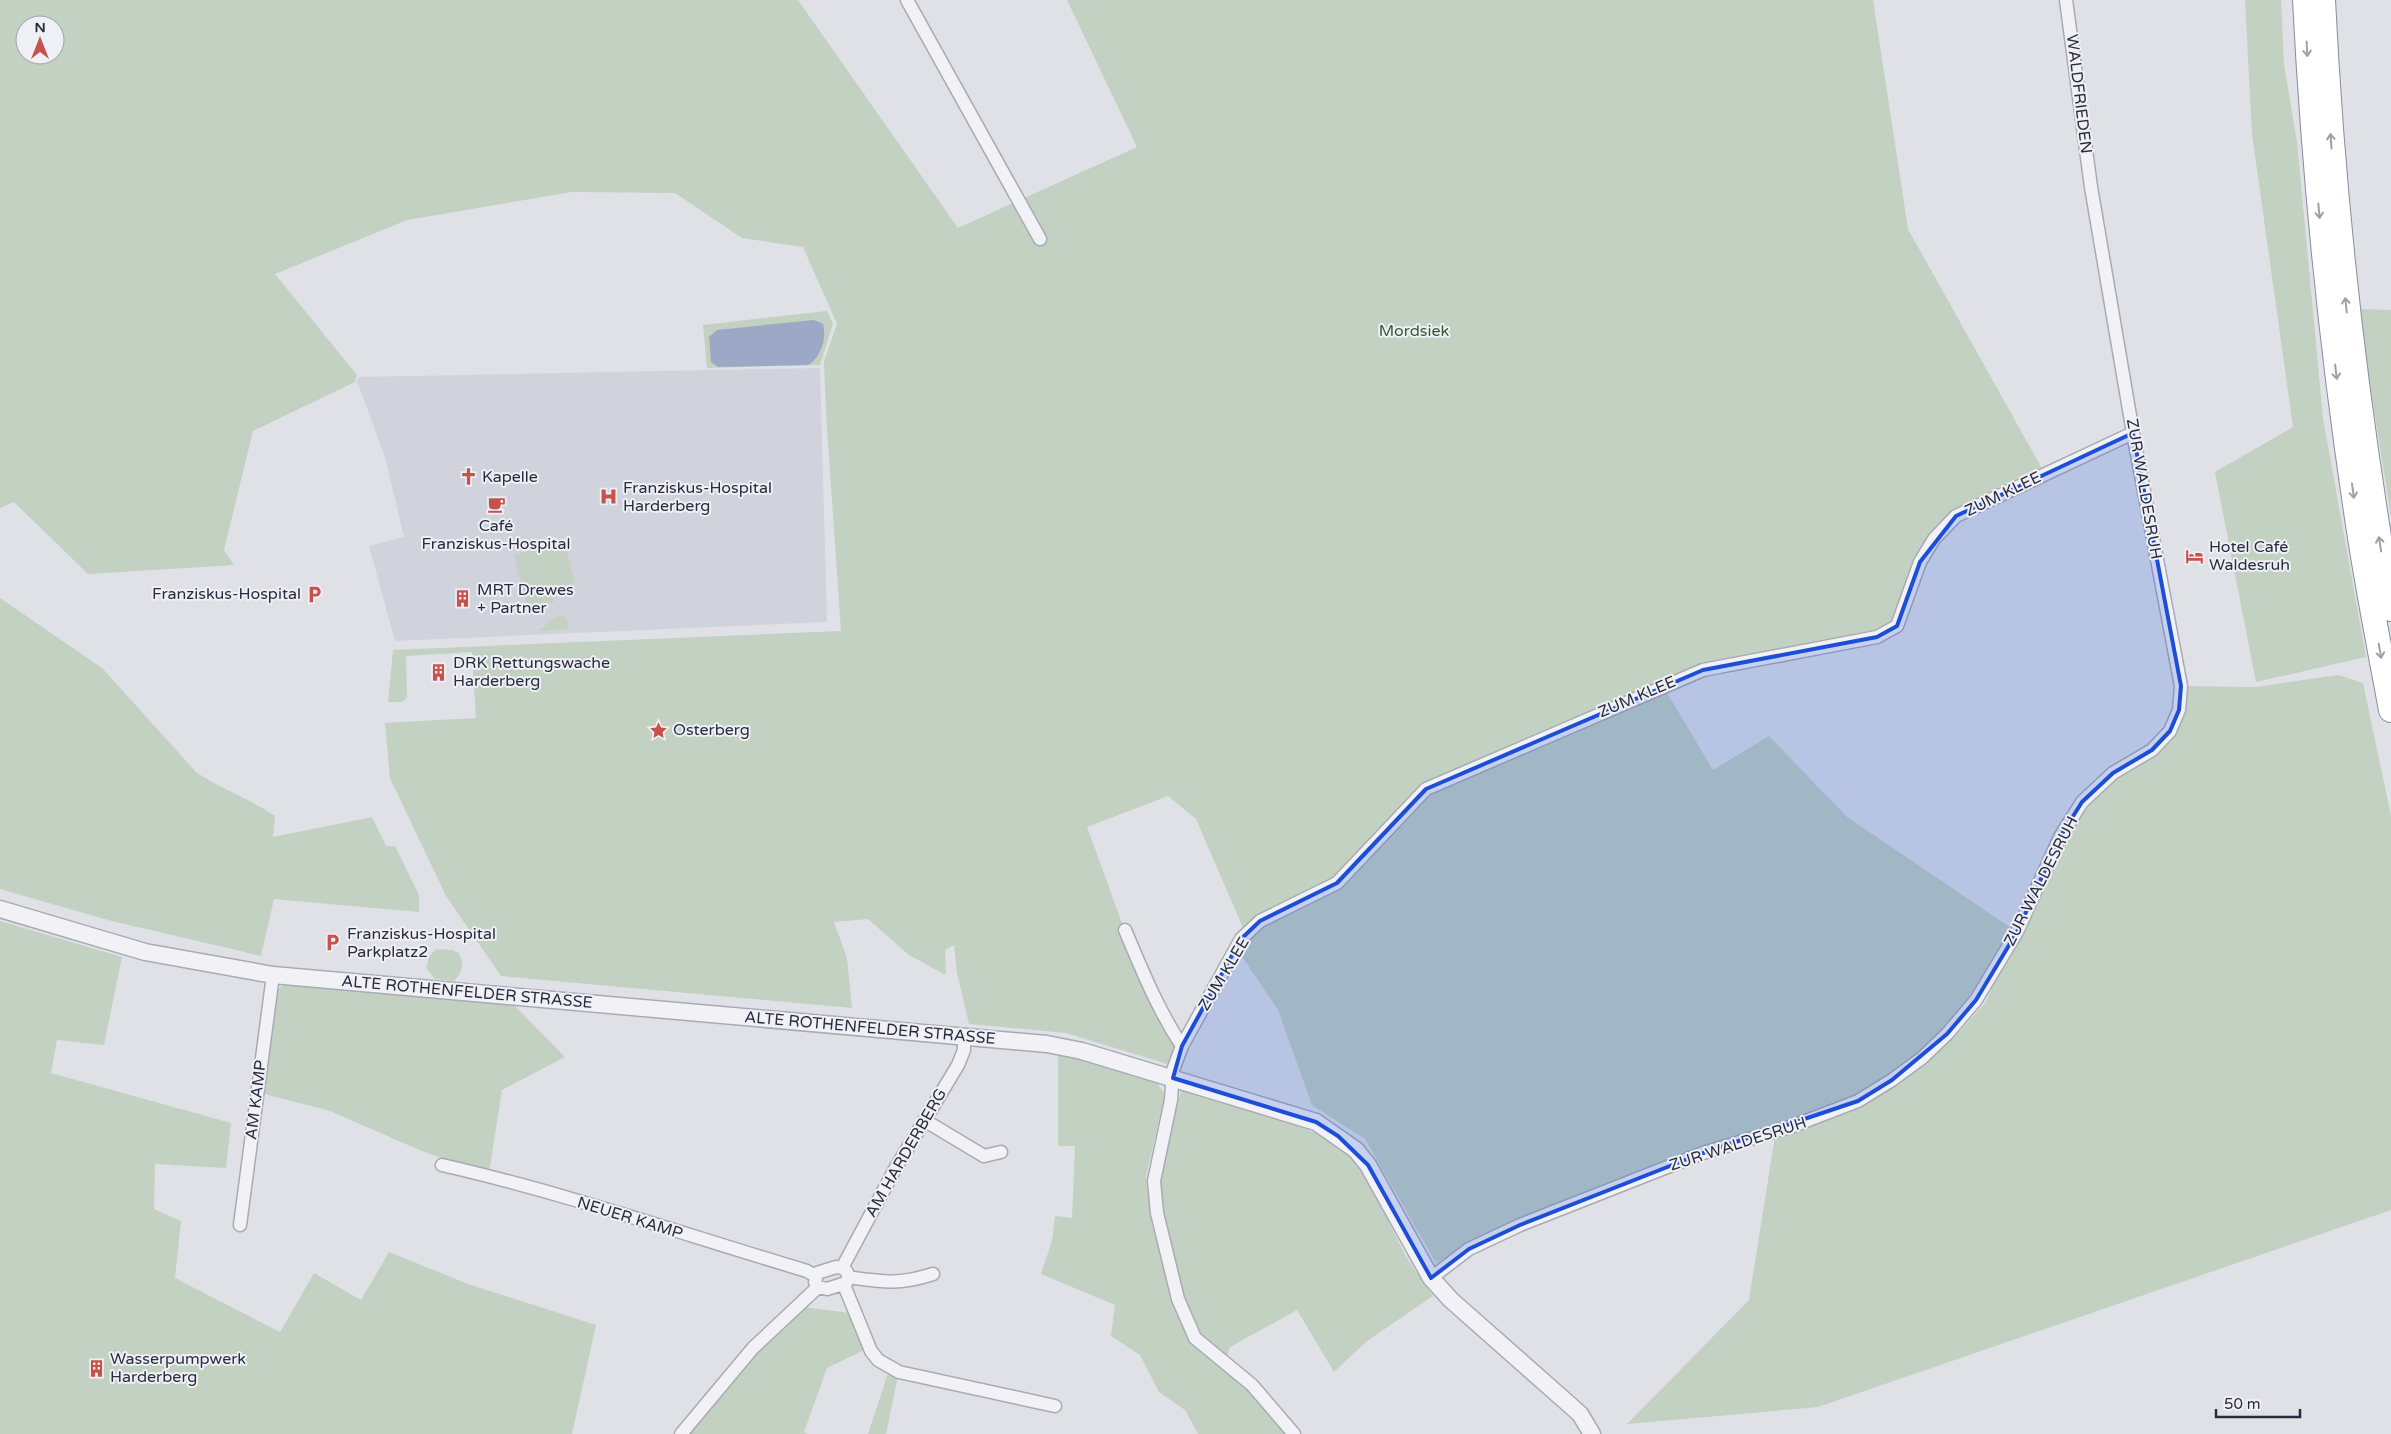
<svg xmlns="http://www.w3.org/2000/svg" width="2391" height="1434" font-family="'Varela Round',sans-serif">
<rect width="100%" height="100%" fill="#dfe1e7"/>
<!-- built -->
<path fill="#d1d3dc" d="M820,368L827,622L395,641L369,546L404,537L385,457L357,381L359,377Z"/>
<!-- green -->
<path fill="#c2d1c1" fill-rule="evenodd" d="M0,0H798L958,228L1137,147L1067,0H1873L1908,229L2045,474L1956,516L1934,539L1897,626L1877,637L1703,670L1663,686L1713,770L1769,736L1847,817L2017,932L2082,802L2170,731L2181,686L2256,687L2338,675L2363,683L2391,816V1210L1818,1407L1627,1424L1749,1300L1775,1136L1856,1109L1893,1087L1924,1061L1961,1030L1985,1003L2016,936L1970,998L1945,1028L1918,1053L1856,1096L1789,1121L1675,1157L1498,1231L1436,1263L1365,1139L1312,1105L1278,1010L1239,952L1259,927L1244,930L1196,819L1168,796L1087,827L1149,997L1177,1047L1167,1064L1066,1033L969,1024L957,973L954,945L945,950L946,975L909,955L868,919L834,922L847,958L852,1008L501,976L446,896L390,778L385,723L476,718L472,652L406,656L407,697L402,702H388L393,650L841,631L826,414L824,361L837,324L803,247L742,238L675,193L572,192L407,220L275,274L357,375L355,382L253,431L224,550L234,565L88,574L14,502L0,508ZM25,25H55V55H25Z
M2245,0H2281L2284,64L2297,142L2323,418L2366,657L2256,682L2215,472L2293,427L2252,134Z
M2358,309L2391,310V516Z
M827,311L833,324L820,365L707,368L703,325Z
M564,542L575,583L550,590L554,602L528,609L514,555Z
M0,598L102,668L197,773C222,789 250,799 275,816L273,837L372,817L386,846H395L419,895V912L274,899L261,956L108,920L0,889Z
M561,615L567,619L568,629L539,631L552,619Z
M0,921L122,957L104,1045L57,1040L51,1073L231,1123L226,1168L155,1164L154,1209L181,1221L175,1278L280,1332L314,1273L361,1300L389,1252L468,1284L596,1325L572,1434H0Z
M436,949L452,950L459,953C464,965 463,971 454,981L435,979L426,968L429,957Z
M287,983L513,1004L565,1057L502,1090L489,1173L424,1152L330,1111L261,1093L276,990Z
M1058,1053L1155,1080L1165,1094L1146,1176L1152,1226L1176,1292L1154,1181L1182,1088C1234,1105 1321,1121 1357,1165C1376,1189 1386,1218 1400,1245C1409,1263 1422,1280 1433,1296L1367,1341L1334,1372L1297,1310L1230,1347L1225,1363L1286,1434H1198L1185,1410L1159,1392L1140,1355L1111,1336L1115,1305L1041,1274L1052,1241L1055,1216L1072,1218L1075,1146H1058Z
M803,1307L850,1313L864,1350L827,1368L804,1432L808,1434H686L756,1351Z
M888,1373L898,1376L886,1434H868Z"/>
<!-- water -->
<path fill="#9ca8c5" d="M814,320L823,324C827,338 821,357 808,365L718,367L711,362L709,337L717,330Z"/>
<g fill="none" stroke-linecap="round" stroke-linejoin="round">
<defs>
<path id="minor" d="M907,0L1040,239
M1125,930C1142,970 1158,1010 1182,1046
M924,1120L984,1156L1001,1152
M442,1165C565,1193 686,1235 807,1271L815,1276
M240,1225L273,975
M836,1267C846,1267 851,1274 846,1283L827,1289L818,1287L815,1282L817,1273Z
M842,1268L895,1169L958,1065L964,1050V1036
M848,1277C883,1282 899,1285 933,1274
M1431,1278L1469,1249L1520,1225L1703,1153L1793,1126L1858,1101L1892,1080L1922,1058L1947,1034L1976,1000L2017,932L2060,837L2082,802L2113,773L2152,750L2170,731L2179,710L2181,686L2133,433L2091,187L2066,0
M844,1285L871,1351L878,1360L899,1372L1055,1406
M681,1434L753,1348L818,1287
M1294,1434L1252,1385L1195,1338L1178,1299L1157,1213L1154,1181L1171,1100L1173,1070L1182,1046L1241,939L1260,921L1337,883L1426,789L1703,670L1877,637L1897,626L1920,562L1934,539L1956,516L2133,433"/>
<path id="tertiary" d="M0,909L145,952L273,975L1047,1044L1082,1051L1316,1122L1356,1150L1368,1165L1431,1278L1451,1300L1580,1414L1592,1434"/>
<path id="motorway" d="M2305,0C2314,178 2332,355 2359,531C2368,591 2380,650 2391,710
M2323,0C2333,205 2356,407 2391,609"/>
</defs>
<!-- minor casing -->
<use href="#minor" stroke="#a8abb4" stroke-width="15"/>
<!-- tertiary casing -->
<use href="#tertiary" stroke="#a8abb4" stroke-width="19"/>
<!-- motorway casing -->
<use href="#motorway" stroke="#888c9d" stroke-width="26"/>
<!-- minor -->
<use href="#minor" stroke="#f2f2f6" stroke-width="12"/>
<!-- tertiary -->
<use href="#tertiary" stroke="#f2f2f6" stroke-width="16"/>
<!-- motorway -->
<use href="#motorway" stroke="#fff" stroke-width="24"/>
</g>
<!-- one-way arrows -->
<defs><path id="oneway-shaft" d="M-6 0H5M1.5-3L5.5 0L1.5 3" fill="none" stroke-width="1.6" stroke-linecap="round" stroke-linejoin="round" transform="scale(1.25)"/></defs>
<g stroke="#9fa0a8">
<use href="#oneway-shaft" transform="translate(2307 49) rotate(87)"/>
<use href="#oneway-shaft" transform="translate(2331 141) rotate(-94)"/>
<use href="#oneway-shaft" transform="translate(2319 211) rotate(85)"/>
<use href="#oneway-shaft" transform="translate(2346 305) rotate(-96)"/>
<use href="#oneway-shaft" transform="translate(2336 372) rotate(83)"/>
<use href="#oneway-shaft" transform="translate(2353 491) rotate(82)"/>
<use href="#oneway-shaft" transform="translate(2380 544) rotate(-99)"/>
<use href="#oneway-shaft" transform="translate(2380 651) rotate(80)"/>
</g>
<!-- marked area -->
<path fill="#1d4ed8" fill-opacity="0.2" stroke="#1d4ed8" stroke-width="4" stroke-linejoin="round" d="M2133,433L2181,686L2179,710L2170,731L2152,750L2113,773L2082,802L2060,837L2017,932L1976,1000L1947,1034L1892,1080L1858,1101L1703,1153L1520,1225L1469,1249L1431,1278L1368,1165L1338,1136L1316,1122L1173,1078L1182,1046L1241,939L1260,921L1337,883L1426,789L1703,670L1877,637L1897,626L1920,562L1956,516Z"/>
<!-- icons -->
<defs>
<symbol id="church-bare" viewBox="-9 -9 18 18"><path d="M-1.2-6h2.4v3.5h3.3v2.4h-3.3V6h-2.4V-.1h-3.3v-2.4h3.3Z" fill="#c5534c" stroke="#eff0f5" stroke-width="2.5" paint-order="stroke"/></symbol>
<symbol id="hospital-bare" viewBox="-9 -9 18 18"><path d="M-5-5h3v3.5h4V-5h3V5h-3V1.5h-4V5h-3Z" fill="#c5534c" stroke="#eff0f5" stroke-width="2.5" paint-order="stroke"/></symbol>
<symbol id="cafe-bare" viewBox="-9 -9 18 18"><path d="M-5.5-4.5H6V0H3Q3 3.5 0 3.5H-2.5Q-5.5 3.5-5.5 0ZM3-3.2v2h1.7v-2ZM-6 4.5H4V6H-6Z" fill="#c5534c" stroke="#eff0f5" stroke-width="2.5" paint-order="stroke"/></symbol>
<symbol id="hotel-bare" viewBox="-9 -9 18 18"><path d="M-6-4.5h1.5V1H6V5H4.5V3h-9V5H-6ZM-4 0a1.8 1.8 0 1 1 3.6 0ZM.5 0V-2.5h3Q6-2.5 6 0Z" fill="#c5534c" stroke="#eff0f5" stroke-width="2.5" paint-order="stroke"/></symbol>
<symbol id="parking-bare" viewBox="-9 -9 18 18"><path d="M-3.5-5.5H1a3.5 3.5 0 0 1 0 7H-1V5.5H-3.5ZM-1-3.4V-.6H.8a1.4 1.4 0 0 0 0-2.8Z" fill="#c5534c" stroke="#eff0f5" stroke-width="2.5" paint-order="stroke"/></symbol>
<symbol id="building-bare" viewBox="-9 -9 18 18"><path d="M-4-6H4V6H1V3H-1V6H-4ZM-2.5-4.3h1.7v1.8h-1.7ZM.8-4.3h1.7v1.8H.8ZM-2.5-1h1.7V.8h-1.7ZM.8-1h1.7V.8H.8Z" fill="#c5534c" stroke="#eff0f5" stroke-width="2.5" paint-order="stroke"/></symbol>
<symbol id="sight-bare" viewBox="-9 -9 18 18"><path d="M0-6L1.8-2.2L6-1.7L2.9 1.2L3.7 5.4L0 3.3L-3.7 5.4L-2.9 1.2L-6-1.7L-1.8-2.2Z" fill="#c5534c" stroke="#eff0f5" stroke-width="2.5" paint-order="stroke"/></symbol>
</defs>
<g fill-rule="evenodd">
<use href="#church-bare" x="456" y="464" width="25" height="25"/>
<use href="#hospital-bare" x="596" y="484" width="25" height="25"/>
<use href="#cafe-bare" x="484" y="492" width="25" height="25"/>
<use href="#hotel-bare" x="2182" y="544" width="25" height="25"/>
<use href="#parking-bare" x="302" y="582" width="25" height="25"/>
<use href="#building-bare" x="450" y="586" width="25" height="25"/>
<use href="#building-bare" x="426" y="660" width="25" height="25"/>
<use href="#sight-bare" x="646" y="718" width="25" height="25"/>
<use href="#parking-bare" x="320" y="930" width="25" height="25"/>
<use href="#building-bare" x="84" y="1356" width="25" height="25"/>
</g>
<g text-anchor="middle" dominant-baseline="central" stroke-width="4" stroke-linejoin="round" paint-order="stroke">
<!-- street labels -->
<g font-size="16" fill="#292c3e" stroke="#eff0f5">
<text transform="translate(2079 94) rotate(83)">WALDFRIEDEN</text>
<text transform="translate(2144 489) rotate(80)">ZUR WALDESRUH</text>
<text transform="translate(2003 494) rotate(-26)">ZUM KLEE</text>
<text transform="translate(1637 697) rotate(-23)">ZUM KLEE</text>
<text transform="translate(2041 881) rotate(-63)">ZUR WALDESRUH</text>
<text transform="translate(1224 974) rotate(-59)">ZUM KLEE</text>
<text transform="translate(467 992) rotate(5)">ALTE ROTHENFELDER STRASSE</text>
<text transform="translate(870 1028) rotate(5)">ALTE ROTHENFELDER STRASSE</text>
<text transform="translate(256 1100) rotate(-83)">AM KAMP</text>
<text transform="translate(1738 1144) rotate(-18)">ZUR WALDESRUH</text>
<text transform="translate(906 1153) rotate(-60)">AM HARDERBERG</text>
<text transform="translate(630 1218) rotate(17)">NEUER KAMP</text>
</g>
<!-- park labels -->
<g font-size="16" fill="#375838" stroke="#eff0f5">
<text x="1414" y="331">Mordsiek</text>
</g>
<!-- poi labels -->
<g font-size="16" fill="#292c3e" stroke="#eff0f5" text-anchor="start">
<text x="482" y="477">Kapelle</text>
<text x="623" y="488">Franziskus-Hospital<tspan x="623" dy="18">Harderberg</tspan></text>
<text x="496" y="526" text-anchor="middle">Café<tspan x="496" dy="18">Franziskus-Hospital</tspan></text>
<text x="2209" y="547">Hotel Café<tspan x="2209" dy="18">Waldesruh</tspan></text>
<text x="477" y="590">MRT Drewes<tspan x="477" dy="18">+ Partner</tspan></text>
<text x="301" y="594" text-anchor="end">Franziskus-Hospital</text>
<text x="453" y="663">DRK Rettungswache<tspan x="453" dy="18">Harderberg</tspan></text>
<text x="673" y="730">Osterberg</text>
<text x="347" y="934">Franziskus-Hospital<tspan x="347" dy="18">Parkplatz2</tspan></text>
<text x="110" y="1359">Wasserpumpwerk<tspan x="110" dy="18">Harderberg</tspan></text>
</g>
</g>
<!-- north arrow -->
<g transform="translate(40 40)"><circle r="24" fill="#eff0f5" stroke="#a0a2ac"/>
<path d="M0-4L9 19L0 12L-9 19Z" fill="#c5534c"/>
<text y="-8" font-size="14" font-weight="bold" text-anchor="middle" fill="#292c3e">N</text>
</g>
<!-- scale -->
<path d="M2216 1409v8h84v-8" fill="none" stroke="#292c3e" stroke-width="2.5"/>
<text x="2224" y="1409" font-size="15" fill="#292c3e" stroke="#eff0f5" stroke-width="4" paint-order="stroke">50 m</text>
</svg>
